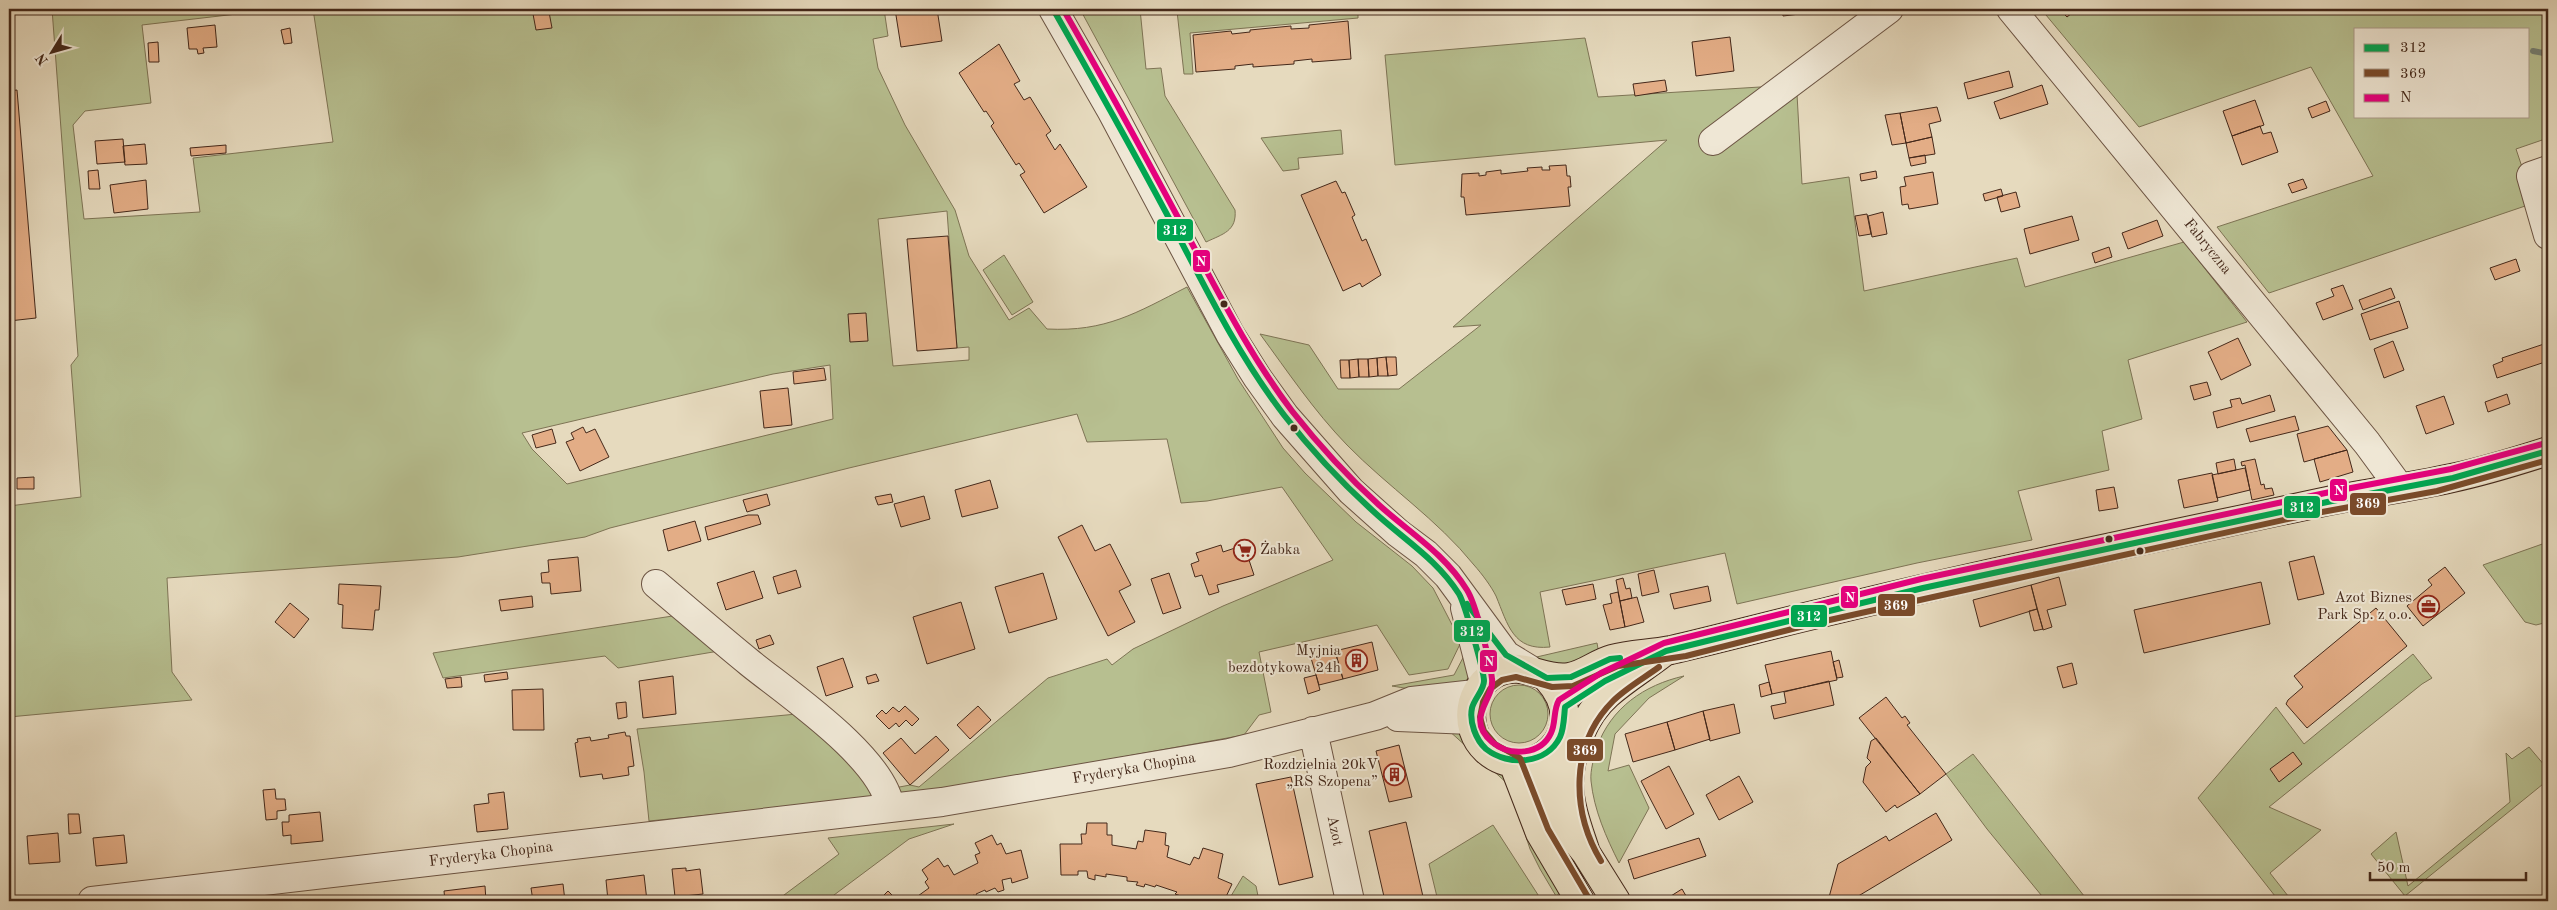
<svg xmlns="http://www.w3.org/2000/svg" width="2557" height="910" font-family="'Old Standard TT',serif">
<rect width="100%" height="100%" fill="#e6dabe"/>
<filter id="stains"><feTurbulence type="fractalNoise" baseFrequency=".004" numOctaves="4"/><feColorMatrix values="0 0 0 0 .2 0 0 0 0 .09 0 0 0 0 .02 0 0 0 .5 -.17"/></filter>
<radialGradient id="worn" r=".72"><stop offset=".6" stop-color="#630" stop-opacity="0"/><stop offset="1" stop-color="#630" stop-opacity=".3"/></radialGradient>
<!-- green -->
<path fill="#b7bf90" stroke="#7e7455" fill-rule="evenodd" d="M52,9H280L142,25L151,103L85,111L73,125L84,219L200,212L193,158L333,142L313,9H884L888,36L873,39L878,68L905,125L955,210L969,256L1009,320L1029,308L1047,329C1106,332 1136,313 1187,287L1238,379L1283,448L1305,473L1356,522L1412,566L1433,588L1461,642L1448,669L1409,675L1377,625L1259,652L1271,712L1259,715L1244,735L917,794L649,821L644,772L637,729L797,714L858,767L873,792L910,785L919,787L1048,678L1107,659L1112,665L1133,649L1223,606L1333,560L1282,487L1207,501L1181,503L1167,439L1087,442L1077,414L849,468L610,528L585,537L458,557L167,578L172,672L192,700L9,717V506L81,497L71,365L78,356ZM947,211L957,348L969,347V360L893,366L878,219ZM830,365L833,419L567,484L532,449L522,433L773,374Z
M1080,9H1140L1146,69L1161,68L1165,96L1235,210C1237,231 1223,234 1206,242Z
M1199,9H1358V18L1190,33L1193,74H1184L1177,11Z
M2041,9H2548V138L2516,149L2534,203L2269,293L2217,227L2373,176L2311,67L2139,127ZM2356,29H2528V116H2356Z
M1585,38L1598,97L1760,87L1797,94L1802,184L1849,177L1864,291L2017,258L2025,287L2184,242L2247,322L2128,360L2142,419L2102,431L2109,470L2018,491L2032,540L1917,563L1737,604L1725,553L1540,592L1550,647C1513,651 1508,625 1496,596C1491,586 1482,574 1474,565C1437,519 1388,487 1347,445C1314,411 1288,372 1260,334L1309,345L1338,389H1399L1481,325L1453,327L1667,140L1395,165L1385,55Z
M1341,130L1343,154L1298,158L1299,169L1283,171L1261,138Z
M1004,255L1033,302L1012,315L983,270Z
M2548,542V622L2536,625L2525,622L2483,565Z
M679,615L725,650L618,668L605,656L443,678L433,653Z
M1597,643L1599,654L1578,668L1528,659Z
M1466,652L1472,662C1471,667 1470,674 1468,678C1454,701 1413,689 1392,686L1454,675Z
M2413,654L2432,678L2422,684L2269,807L2321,830L2270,873L2292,901H2269L2275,896L2198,798L2276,707L2304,744Z
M1684,676L1649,698L1615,734L1608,771L1629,765L1649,808L1619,863C1606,837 1594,810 1591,781C1590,770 1594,758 1597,747C1611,708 1644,685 1684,676Z
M1490 714a29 29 0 1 1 58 0a29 29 0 1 1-58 0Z
M1447,729L1458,731L1505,773L1560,893L1556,896L1540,869L1530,849L1509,785Z
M2529,747L2545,766L2548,764V780L2405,896L2371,854L2396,832L2408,886L2510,802L2506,753L2512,759Z
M1973,754L2088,901H2046L1987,829L1946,774Z
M954,824L909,839L826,901H776L839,854L828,838Z
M1493,825L1542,901H1438L1429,864Z
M1243,876L1256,886L1259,901H1228Z"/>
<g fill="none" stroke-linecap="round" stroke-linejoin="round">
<!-- stream -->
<path stroke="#758074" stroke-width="6" d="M2533,51L2548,54"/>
</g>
<!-- building -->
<path fill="#e3ad86" stroke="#44281a" d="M895,9H937L942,41L901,47Z
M1782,9H1808V13L1783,16Z
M2059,9H2077L2067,17Z
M549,12L552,28L536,30L533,14Z
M1348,21L1351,59L1312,62V59L1294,61V64L1253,67V64L1235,66V69L1196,72L1193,35L1231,31L1232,34L1250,32V30L1291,26V29L1309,28V25Z
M215,25L217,47L203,48L204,53L198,54L197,49H189L187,28Z
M290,28L292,43L284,44L281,30Z
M1730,37L1734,71L1696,76L1692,42Z
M158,42L159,62H149L148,43Z
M999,44L1020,81L1014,84L1024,100L1030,97L1051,131L1046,135L1055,150L1060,144L1087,187L1044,213L1020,175L1025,172L1019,163L1016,165L991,126L994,123L986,111L984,112L959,73Z
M2009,71L2013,87L1968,99L1964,83Z
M1665,80L1667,91L1635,96L1633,84Z
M2042,85L2048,104L2000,119L1994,102Z
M17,90L36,318L9,321V91Z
M2255,100L2264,125L2232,136L2223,111Z
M2326,101L2330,111L2312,118L2308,108Z
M1937,107L1941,121L1929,124L1932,137L1906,143L1900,113Z
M1900,113L1906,143L1892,145L1885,115Z
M2260,126L2263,134L2271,132L2278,152L2242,165L2232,136Z
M1932,137L1935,154L1909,158L1906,143Z
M123,139L125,162L97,164L95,141Z
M145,144L147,164L125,165L123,146Z
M226,145V153L191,156L190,148Z
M1925,155L1926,163L1911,166L1909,158Z
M1566,165L1567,176H1570L1571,187H1568L1570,206L1466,215L1464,197H1461L1462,174L1479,173V176L1486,175V172L1501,170V174L1528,171L1527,168L1542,167V170H1550L1549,166Z
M98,170L100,189H89L88,171Z
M1876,171L1877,178L1861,181L1860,174Z
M1933,172L1938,204L1909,209L1908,204L1902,205L1900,187L1906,186L1904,177Z
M2303,179L2307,188L2292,193L2288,184Z
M146,180L148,209L114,213L110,185Z
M1336,181L1342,193L1345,192L1355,215L1352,217L1362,241L1366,239L1381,275L1362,287L1360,283L1343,291L1301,195Z
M2001,189L2003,196L1985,201L1983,194Z
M2016,192L2020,207L2001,212L1997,197Z
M1883,212L1887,234L1872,237L1868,216Z
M1867,214L1871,234L1859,236L1855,216Z
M2072,216L2079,240L2030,254L2024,229Z
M2157,220L2163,236L2128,249L2122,233Z
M948,236L957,348L917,351L907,239Z
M2109,247L2112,257L2095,263L2092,253Z
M2516,259L2520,271L2495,280L2490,268Z
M2343,285L2353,309L2323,320L2316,303L2334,296L2331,289Z
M2391,288L2395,298L2363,310L2359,300Z
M2399,301L2408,328L2370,340L2361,314Z
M866,313L868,341L850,342L848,314Z
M2238,338L2251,365L2221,380L2208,352Z
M2393,341L2404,370L2384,378L2374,349Z
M2544,344L2548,361L2497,378L2493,365L2503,361L2502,358Z
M1386,357H1396L1397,375L1388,376Z
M1386,357L1388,376H1378L1377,358Z
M1377,358L1378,376L1369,377L1368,359Z
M1358,359H1368L1369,377H1359Z
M1358,359L1359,377L1350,378L1349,360Z
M1340,360H1349L1350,378H1341Z
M824,368L826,380L794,384L793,372Z
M2207,382L2211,395L2194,400L2190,386Z
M788,388L792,425L764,428L760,391Z
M2507,394L2510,404L2488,412L2485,402Z
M2270,395L2275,411L2217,428L2213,412L2232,407L2230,400L2240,398L2242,404Z
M2444,396L2454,424L2426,434L2416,406Z
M2295,416L2299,430L2250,442L2246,429Z
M2328,426L2347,450L2304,462L2297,434Z
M583,427L586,433L595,429L609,457L580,471L566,442L574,439L571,433Z
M552,429L556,443L536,448L532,435Z
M2347,450L2353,472L2320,482L2314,459Z
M2234,459L2236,470L2218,474L2216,463Z
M2255,459L2261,485L2264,484L2265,489L2272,488L2274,495L2252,500L2245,465L2242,466L2241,462Z
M2245,468L2250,490L2217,498L2212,475Z
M2212,473L2218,501L2184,508L2178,480Z
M34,477V489H17V478Z
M990,480L998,508L962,517L955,490Z
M2114,487L2118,508L2099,511L2096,490Z
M767,494L770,505L747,512L743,500Z
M891,494L893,502L878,505L875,497Z
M924,496L930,519L901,527L894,504Z
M748,515H758L761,524L708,540L705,527Z
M695,521L701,541L668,551L663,530Z
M1082,525L1095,551L1110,544L1131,585L1119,591L1135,622L1108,636L1058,537Z
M1221,545L1223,552L1244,545L1254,575L1217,585L1219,592L1209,595L1202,575L1195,577L1191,564L1199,561L1196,553Z
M2314,556L2324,594L2298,600L2289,562Z
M578,557L581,591L551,594L550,583H542L541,573L549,572L548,560Z
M2445,567L2465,593L2423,626L2407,606L2432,585L2428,580Z
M796,570L801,587L778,594L773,577Z
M1654,570L1659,592L1642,596L1638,574Z
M754,571L763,598L726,610L717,583Z
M1043,573L1057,619L1009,633L995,587Z
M1169,573L1181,608L1163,614L1151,579Z
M2059,577L2066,605L2047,610L2052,627L2043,630L2031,585Z
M1623,578L1626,589L1630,588L1632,598L1620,601L1616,580Z
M2261,582L2270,624L2144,653L2134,610Z
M339,584L381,586L379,610H375L373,630L342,628L343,605L338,604Z
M1593,584L1596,599L1566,605L1562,590Z
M2031,585L2037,609L1980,627L1973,600Z
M1708,586L1711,601L1674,609L1670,594Z
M1618,592L1625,627L1610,630L1603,605L1612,603L1610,594Z
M532,596L533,607L501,611L499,600Z
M1637,597L1644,622L1625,627L1620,601Z
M961,602L975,649L927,664L913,617Z
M290,603L309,619L294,638L275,622Z
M2376,608L2407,646L2307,728L2286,704L2288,700L2303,687L2294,676Z
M2037,609L2043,629L2034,631L2029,611Z
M770,635L774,644L759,649L756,640Z
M1372,642L1378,670L1343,679L1335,651Z
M1335,651L1343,679L1319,685L1311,658Z
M1831,651L1837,680L1772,694L1765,665Z
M843,658L853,687L826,696L817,667Z
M1839,660L1843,677L1837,678L1833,662Z
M2072,663L2077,684L2063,688L2057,667Z
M507,672L508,679L485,682L484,675Z
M876,674L879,681L868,684L866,677Z
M1316,675L1320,690L1308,694L1304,678Z
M673,676L676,714L643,718L639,681Z
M461,677L462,687L447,688L445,679Z
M1829,681L1834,705L1774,719L1771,706L1786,703L1784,692Z
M1769,682L1772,694L1761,697L1759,685Z
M543,689L544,730H513L512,690Z
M1886,697L1902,718L1905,716L1910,723L1907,725L1946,774L1920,794L1859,718Z
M626,702L627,717L618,719L616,703Z
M1734,704L1740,733L1710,741L1703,711Z
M905,706L919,719L912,726L906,720L899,727L896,723L889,729L876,716L882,710L886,714L893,707L899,712Z
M978,706L991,720L970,739L957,725Z
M1703,711L1710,739L1675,750L1667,722Z
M1667,722L1675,750L1633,762L1625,734Z
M625,732L626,736H630L634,766L628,767L629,775L603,779L602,774L580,777L575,743L578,742L577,739L590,737L591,741L609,738L608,735Z
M936,736L949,750L910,785L883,753L901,738L915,754Z
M1876,738L1920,794L1897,808L1895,805L1886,812L1863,782L1866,767L1871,762L1867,758L1871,741Z
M1399,745L1412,797L1389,802L1376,751Z
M2293,752L2302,764L2279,782L2270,769Z
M1669,766L1694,814L1666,829L1641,781Z
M1739,776L1753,802L1719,820L1706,795Z
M1291,777L1313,877L1279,885L1256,784Z
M275,789L276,799H285L286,810L277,811V819L266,820L263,790Z
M504,792L508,829L477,832L474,805L489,803L488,794Z
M320,812L323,841L291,844V835L283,836L282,822H289V815Z
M1936,813L1952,840L1850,901H1828L1838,864L1886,836L1889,841Z
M68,814H79L81,833L69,834Z
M1406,822L1424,901H1385L1369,831Z
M1087,823H1107V835H1112V845L1136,849L1138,841L1143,842L1145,830L1166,833L1165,845L1169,846L1167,857L1190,865L1194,857L1199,859L1203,848L1223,854L1218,878L1232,884L1224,901H1204L1196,896L1193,901H1186L1187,898L1175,894L1177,892L1156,885L1155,887L1145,884L1144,887L1136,885L1138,882L1127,881V877L1106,874V877L1095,875V880L1088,878L1087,871H1078V875H1061L1060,844H1082L1081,834H1086Z
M58,833L60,862L29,864L27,836Z
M124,835L127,863L96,866L93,838Z
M992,835L997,845L1001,843L1006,854L1021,850L1028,878L1012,883L1011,878L1002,880L1004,890L998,892L995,888L986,892L985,890L976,894L978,898L974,895L965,899V901H911L929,888L925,882L928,879L922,870L938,858L944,867L948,865L954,875L978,863L975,855L980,853L975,843Z
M1699,838L1706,856L1634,879L1628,860Z
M686,868V871L700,869L703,894L675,897L672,869Z
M644,875L647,901H608L606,880Z
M563,884L565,901H533L531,888Z
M485,886L486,901H445L444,891Z
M1682,889L1689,901H1663Z
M888,891L896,899L899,896L904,901H878Z"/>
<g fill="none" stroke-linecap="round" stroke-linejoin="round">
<defs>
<path id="minor" d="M1053,9L1111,110L1230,334L1257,377L1285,416L1351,491L1398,533L1426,554L1448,576L1506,655L1529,669
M2011,9L2367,443L2400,488
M1713,141L1889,9
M2548,170L2531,176L2548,235
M656,584C687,610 718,637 750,663C787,693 885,759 890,808
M1465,608L1484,682
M1398,717L1471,720
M1313,731L1350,901
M92,901L942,802L1229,753L1375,716L1412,701L1475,694"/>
<path id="major" d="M1547,678C1597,732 1530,789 1486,750C1462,728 1468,686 1498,672C1523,661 1543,681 1569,677C1584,675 1597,663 1612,659C1631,654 1651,654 1671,650C1723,638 1774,624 1826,612C1992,571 2160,537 2328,501C2369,493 2411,487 2452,478C2485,471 2517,461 2548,451
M1545,755L1548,788L1559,819L1586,853L1616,901
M1513,763L1540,833L1580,901
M1586,853C1579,831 1569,806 1569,783C1570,751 1584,715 1608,694C1625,679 1645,667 1663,653"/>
</defs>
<!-- minor casing -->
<use href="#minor" stroke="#6c5443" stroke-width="30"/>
<!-- major casing -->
<use href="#major" stroke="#44281a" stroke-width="30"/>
<!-- minor -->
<use href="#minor" stroke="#efe7d5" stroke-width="28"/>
<!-- major -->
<use href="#major" stroke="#e6dabe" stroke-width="28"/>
<defs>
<path id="bus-1" d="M1053,9C1093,79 1132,149 1170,220C1205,287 1238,355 1284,415C1311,450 1341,482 1373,511C1403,539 1437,559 1459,594C1464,602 1484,671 1484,681C1484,690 1474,699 1472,708C1469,722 1476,740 1486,749C1509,767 1547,764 1560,737C1564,729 1564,716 1565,707L1605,681L1666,651L1923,588L2332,501L2453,478L2548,451
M1467,604L1506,655L1547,678L1571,677L1610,659L1620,658"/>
<path id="bus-2" d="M1601,861C1571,811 1570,744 1613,701C1626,688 1644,678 1659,667
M1588,897L1548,829L1520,758L1495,744L1484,731L1480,717L1483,702L1490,689L1502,680L1516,677L1552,687L1573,686L1618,666L1686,656L1816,623L2019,578L2311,514L2437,491L2548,460"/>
<path id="bus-3" d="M1063,9C1104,80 1143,152 1182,225C1216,288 1248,353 1292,411C1318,444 1347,476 1379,505C1410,533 1444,553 1467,590C1476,604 1490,661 1492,679C1495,699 1464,718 1492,742C1510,757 1541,755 1551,733C1556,723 1553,710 1559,700L1601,673L1664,643L1921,579L2330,492L2451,469L2546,443"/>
</defs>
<!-- bus-1 casing -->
<use href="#bus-1" stroke="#efe7d5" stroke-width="10"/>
<!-- bus-2 casing -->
<use href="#bus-2" stroke="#efe7d5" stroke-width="10"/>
<!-- bus-3 casing -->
<use href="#bus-3" stroke="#efe7d5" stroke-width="10"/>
<!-- bus-1 -->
<use href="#bus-1" stroke="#00a651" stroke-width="6"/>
<!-- bus-2 -->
<use href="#bus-2" stroke="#7a4b2a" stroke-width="6"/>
<!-- bus-3 -->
<use href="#bus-3" stroke="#e5007d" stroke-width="6"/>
</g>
<!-- icons -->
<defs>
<symbol id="supermarket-ring" viewBox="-11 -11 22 22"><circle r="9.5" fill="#efe7d5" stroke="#8f2418" stroke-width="1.5"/><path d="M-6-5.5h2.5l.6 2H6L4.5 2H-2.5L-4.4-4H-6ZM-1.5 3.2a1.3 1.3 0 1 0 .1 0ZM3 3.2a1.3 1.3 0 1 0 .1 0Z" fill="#8f2418"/></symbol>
<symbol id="office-ring" viewBox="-11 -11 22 22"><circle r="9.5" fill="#efe7d5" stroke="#8f2418" stroke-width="1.5"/><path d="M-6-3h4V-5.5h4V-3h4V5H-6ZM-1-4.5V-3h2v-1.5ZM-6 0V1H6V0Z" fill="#8f2418"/></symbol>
<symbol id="building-ring" viewBox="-11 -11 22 22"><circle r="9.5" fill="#efe7d5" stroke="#8f2418" stroke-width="1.5"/><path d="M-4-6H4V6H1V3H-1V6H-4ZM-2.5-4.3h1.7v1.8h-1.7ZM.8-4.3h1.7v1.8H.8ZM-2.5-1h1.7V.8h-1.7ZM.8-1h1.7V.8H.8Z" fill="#8f2418"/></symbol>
</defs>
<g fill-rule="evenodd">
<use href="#supermarket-ring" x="1232" y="538" width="25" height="25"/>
<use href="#office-ring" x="2416" y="594" width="25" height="25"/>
<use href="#building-ring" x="1344" y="648" width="25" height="25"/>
<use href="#building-ring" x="1382" y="762" width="25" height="25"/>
</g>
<!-- markers -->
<g fill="#44281a" stroke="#efe7d5" stroke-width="2">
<circle cx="1224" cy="304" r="4.5"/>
<circle cx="1294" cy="428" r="4.5"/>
<circle cx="2109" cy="539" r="4.5"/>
<circle cx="2140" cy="551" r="4.5"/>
</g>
<g text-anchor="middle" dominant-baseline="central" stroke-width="4" stroke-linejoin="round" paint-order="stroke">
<!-- street labels -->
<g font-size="15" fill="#44281a" stroke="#efe7d5">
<text transform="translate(2207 247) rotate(51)">Fabryczna</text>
<text transform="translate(1134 769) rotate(-10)">Fryderyka Chopina</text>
<text transform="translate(1334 831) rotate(78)">Azot</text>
<text transform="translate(491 855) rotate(-7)">Fryderyka Chopina</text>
</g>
<!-- poi labels -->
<g font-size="15" fill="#44281a" stroke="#efe7d5" text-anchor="end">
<text x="1260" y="550" text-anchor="start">Żabka</text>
<text x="2412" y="598">Azot Biznes<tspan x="2412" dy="17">Park Sp. z o.o.</tspan></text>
<text x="1341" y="651">Myjnia<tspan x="1341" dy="17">bezdotykowa 24h</tspan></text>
<text x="1378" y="765">Rozdzielnia 20kV<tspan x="1378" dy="17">„RS Szopena”</tspan></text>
</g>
</g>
<g stroke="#efe7d5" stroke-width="2">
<rect x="1156" y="218" width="38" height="24" rx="5" fill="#00a651"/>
<rect x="1192" y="249" width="19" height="24" rx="5" fill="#e5007d"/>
<rect x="2329" y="478" width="19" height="24" rx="5" fill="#e5007d"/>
<rect x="2349" y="492" width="38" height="24" rx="5" fill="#7a4b2a"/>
<rect x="2283" y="495" width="38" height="24" rx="5" fill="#00a651"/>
<rect x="1840" y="585" width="19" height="24" rx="5" fill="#e5007d"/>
<rect x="1877" y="593" width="39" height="24" rx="5" fill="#7a4b2a"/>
<rect x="1790" y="604" width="38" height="24" rx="5" fill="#00a651"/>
<rect x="1453" y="619" width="38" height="24" rx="5" fill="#00a651"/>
<rect x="1479" y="649" width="19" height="24" rx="5" fill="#e5007d"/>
<rect x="1566" y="738" width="38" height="24" rx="5" fill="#7a4b2a"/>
</g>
<g font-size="14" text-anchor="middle" font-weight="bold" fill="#fff">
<text x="1175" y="235">312</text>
<text x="1201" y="266">N</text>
<text x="2339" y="495">N</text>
<text x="2368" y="508">369</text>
<text x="2302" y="512">312</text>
<text x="1850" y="602">N</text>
<text x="1896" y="610">369</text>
<text x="1809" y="621">312</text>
<text x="1472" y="636">312</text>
<text x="1489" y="666">N</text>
<text x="1585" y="755">369</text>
</g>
<!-- margin -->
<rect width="2557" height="910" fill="none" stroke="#e6dabe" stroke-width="30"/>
<rect x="10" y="10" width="2537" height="890" fill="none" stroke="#44281a" stroke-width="2.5"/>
<rect x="15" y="15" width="2527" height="880" fill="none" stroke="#44281a"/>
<!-- legend -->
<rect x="2354" y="28" width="175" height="90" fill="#efe7d5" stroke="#ab9b8a"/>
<rect x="2364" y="44" width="25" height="8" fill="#00a651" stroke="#ab9b8a"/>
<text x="2400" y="52" font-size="15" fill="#44281a">312</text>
<rect x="2364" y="69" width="25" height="8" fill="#7a4b2a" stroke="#ab9b8a"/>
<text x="2400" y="78" font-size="15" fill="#44281a">369</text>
<rect x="2364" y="94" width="25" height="8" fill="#e5007d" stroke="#ab9b8a"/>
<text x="2400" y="102" font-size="15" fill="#44281a">N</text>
<!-- north arrow -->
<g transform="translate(52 52) rotate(233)" stroke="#efe7d5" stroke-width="4" paint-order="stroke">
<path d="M0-4L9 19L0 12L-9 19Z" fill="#44281a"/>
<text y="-8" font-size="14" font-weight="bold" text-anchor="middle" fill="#44281a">N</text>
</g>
<!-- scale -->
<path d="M2370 872v8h156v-8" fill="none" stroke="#44281a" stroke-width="2.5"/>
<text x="2377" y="872" font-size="15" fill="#44281a" stroke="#efe7d5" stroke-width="4" paint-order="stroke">50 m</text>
<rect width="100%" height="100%" filter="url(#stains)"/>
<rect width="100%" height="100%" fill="url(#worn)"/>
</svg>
